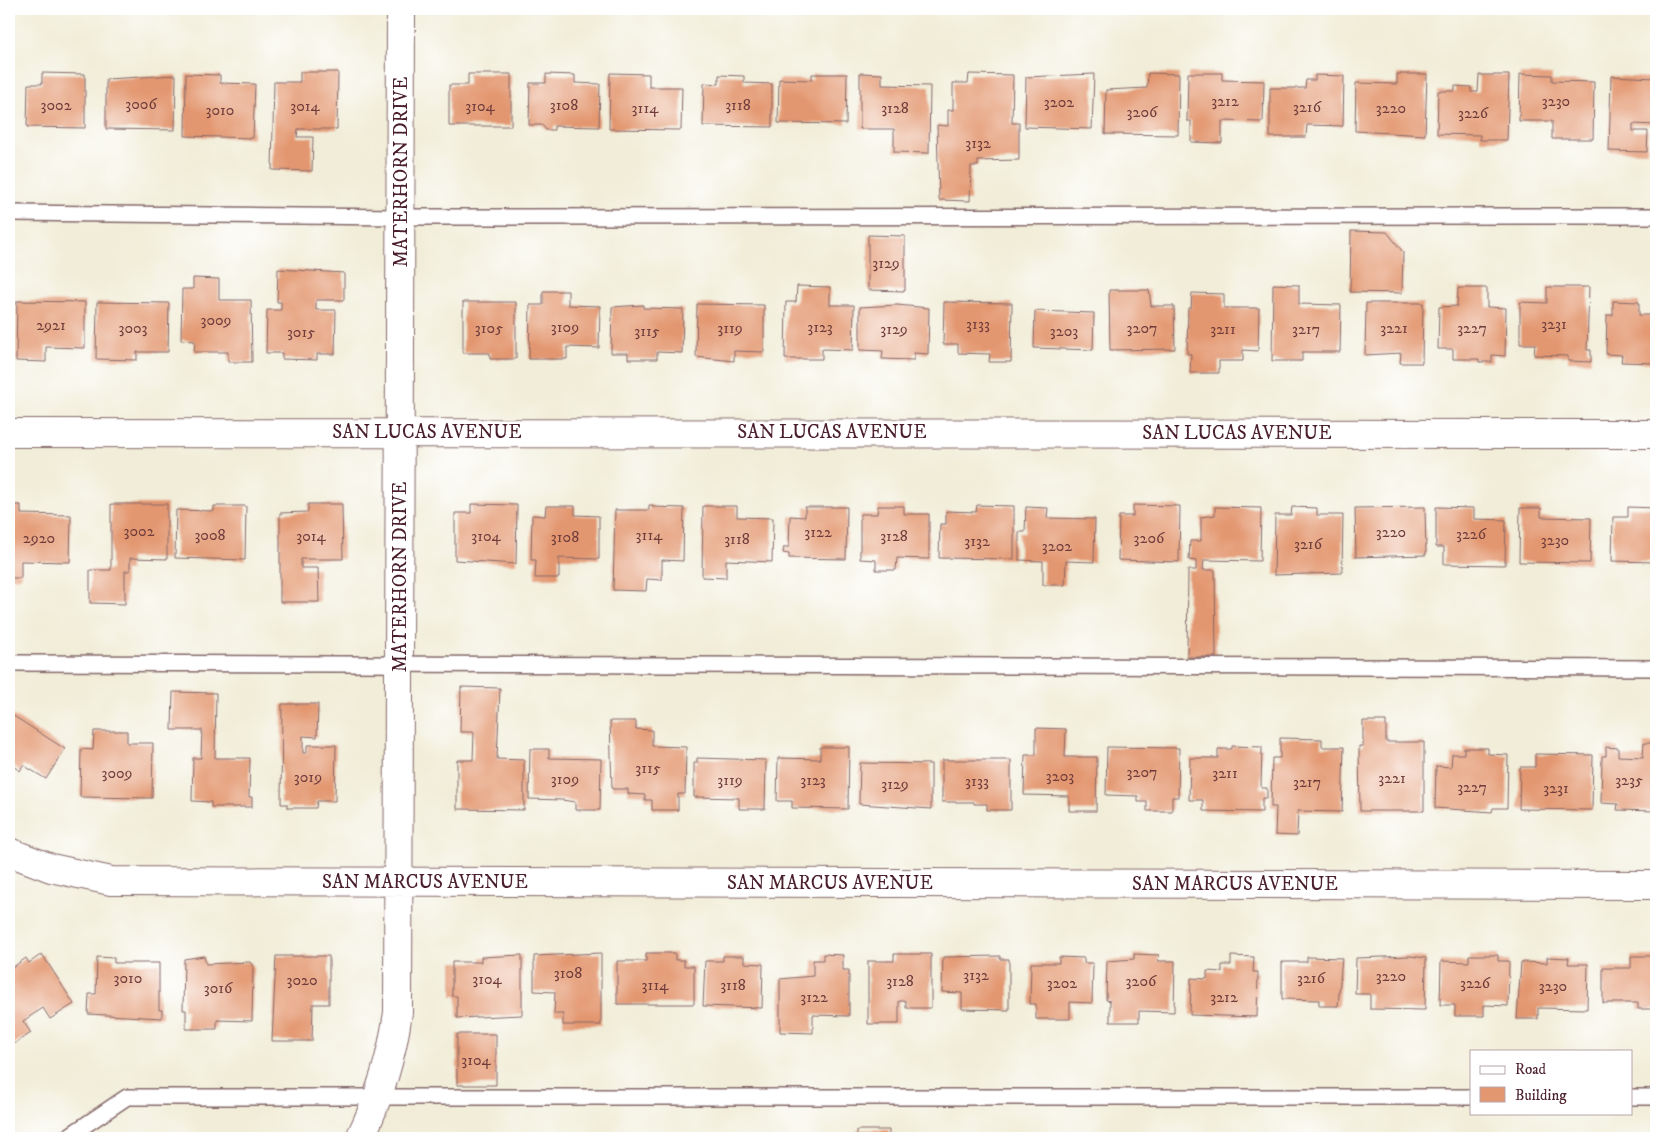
<svg xmlns="http://www.w3.org/2000/svg" width="1665" height="1147" font-family="'IM FELL DW Pica',serif">
<rect width="100%" height="100%" fill="#fff"/>
<filter id="ink" filterUnits="userSpaceOnUse"><feTurbulence type="fractalNoise" baseFrequency=".02" numOctaves="2"/><feDisplacementMap in="SourceGraphic" scale="10" xChannelSelector="R" yChannelSelector="G"/><feConvolveMatrix kernelMatrix="1 2 1 2 8 2 1 2 1" color-interpolation-filters="sRGB"/></filter>
<filter id="wash" filterUnits="userSpaceOnUse"><feTurbulence type="fractalNoise" baseFrequency=".0096" numOctaves="4" result="noise"/><feDisplacementMap in="SourceGraphic" scale="20" xChannelSelector="R" yChannelSelector="G"/><feGaussianBlur stdDeviation="1.12" result="paint"/><feColorMatrix in="noise" values="0 0 0 0 0 0 0 0 0 0 0 0 0 0 0 0 0 1.4 0 .05"/><feComposite in="paint" operator="in"/></filter>
<g filter="url(#wash)">
<rect width="100%" height="100%" fill="#f1edd8"/>
<g id="blocks">
<!-- building -->
<path fill="#e39770" d="M300,72H338L337,129H298L297,137H313L312,171L272,170L274,82H300Z
M42,73L85,74V128L27,127L28,84H42Z
M610,73L649,74V87H682L681,130L609,129Z
M860,73L882,74V85L930,86L929,153L894,152V129H860Z
M1148,73L1179,74L1178,135L1105,134L1106,90L1147,88Z
M1188,73H1222V80L1264,81L1263,122L1222,121V143L1191,142V121H1187Z
M186,74L220,75V83L255,84L253,138L185,136Z
M468,74H511V126H449V85H468Z
M546,74L575,75V83L600,84L599,127L554,126V130H546L542,125H529L530,83H546Z
M812,74H847L846,124L778,123L779,79L812,80Z
M969,74L1013,75L1012,123H1019V160L978,161V166H971L970,201L939,200L937,125L948,126V110H953V83H968Z
M1094,74L1092,129L1025,127L1026,77Z
M1397,74H1427L1425,135L1355,131L1356,83L1397,84Z
M1520,74L1552,75V81L1594,82L1593,139H1552V121H1519Z
M176,75L175,130L106,129V79Z
M719,75L744,76V83L772,84V127L703,126L704,83L719,84Z
M1315,75L1344,76L1343,126L1307,125L1306,137H1270V88H1305L1306,80H1315Z
M1479,75H1509L1507,140H1480V135L1437,134L1438,91H1455V86L1471,87V92H1478Z
M1611,76L1656,78V125L1633,124V131H1648L1647,152L1609,151Z
M1351,231L1387,232L1403,252L1402,293L1350,292Z
M868,235L905,236V291L868,290Z
M278,269L344,273V300H316V310H336L335,354H317V360L282,359V353H266L267,310H281V302H277Z
M193,278L219,279V300H251L252,362H228V352H194L195,341L181,340L182,289H193Z
M1273,284L1299,285V304L1341,305L1340,352H1302V361H1272Z
M797,286L830,287V305H854L853,350L822,349V359H785L786,302H796Z
M1547,287H1589L1587,350H1591V362L1568,361V356L1534,355L1535,344H1520V302L1547,303Z
M1458,288H1487V307L1506,308L1505,356L1492,355V362H1479V359H1453V349H1438L1439,307L1457,306Z
M1109,290H1149L1151,306H1174L1175,349L1110,350Z
M543,291H568V305L600,306L599,348L567,347V359H529L530,305H543Z
M1192,293L1224,294V308H1259L1258,351L1243,350V361H1219V373H1190L1191,354H1187L1188,308H1191Z
M17,301L85,302V348L46,347V362L16,361Z
M1613,301L1639,302V315H1656V363L1621,362L1622,355L1606,354L1607,315H1613Z
M97,302L169,303L168,352H137V360L96,359Z
M463,302H516V359H490V353H463Z
M944,302L1012,303L1011,362H989L990,354L958,353V344H943Z
M1366,303H1423L1422,363H1400L1401,353L1365,355Z
M697,304L764,305V352L734,351V361L696,357Z
M643,305V308L683,309L682,353L657,352V359H628V353H611L612,307Z
M897,305L929,308L928,354L914,353V360L882,359L883,351L860,350V307Z
M1035,311L1094,313L1093,350L1034,348Z
M111,504H167V559L130,558V571H125V604L90,603V570H111Z
M308,504H342L343,559H301V568H318L319,602H280V513L308,512Z
M471,504L517,505L516,564L455,560V513H471Z
M9,505H21V514L71,515L70,562L21,561V578H9Z
M649,505H653V507L684,508L683,561L662,560V580L647,579L646,591L613,590L615,510H649Z
M977,505L1014,506V559L939,558L940,524H946V511L976,512Z
M1133,505L1180,506L1179,562L1118,560L1119,516H1133Z
M214,506H246L245,560L175,558L176,510L214,511Z
M546,506H575V515L599,516V559L559,558V578H535L536,560H531L532,515L545,516Z
M703,506H737V517L773,518L772,562L726,560V578L702,577Z
M878,506H904V514H929V559L897,558L896,570H876V560L860,559V514H877Z
M805,507H847L846,559L789,558V554L783,553L784,547H789L790,516L805,517Z
M1026,507L1048,508L1047,518L1095,519L1094,562L1066,561L1065,585H1043V561L1019,560V532H1025Z
M1215,507L1261,508L1260,561L1204,560L1203,570H1215L1216,657H1187L1188,570H1196V561L1189,560L1190,541H1201V517L1215,515Z
M1292,507L1317,508V515H1343L1342,573L1274,575L1275,515H1291Z
M1425,507L1426,555L1356,557L1355,508Z
M1436,507L1474,508V519L1506,520L1505,565L1444,564V547H1436Z
M1628,507L1656,508V562L1612,561L1613,517H1628Z
M1520,508H1541V517L1591,518L1590,563L1519,562Z
M461,687L500,688L497,759L524,760V810L457,809V760H473L474,732H460Z
M173,692L216,693L215,758H250L249,797H252V807H211V802L192,801L193,758H201L202,730H172Z
M282,704H318L317,737L303,736V753H307V745H336L335,801H317L316,808H287V804H281Z
M9,713L65,749L46,779L23,765L20,771L9,763Z
M610,721H636V729L652,730V746L686,747L685,794H678V810H652V800H645V795L628,794V789H612Z
M1363,721H1386V742H1424V811H1360L1359,746H1363Z
M1036,728L1066,729L1065,757H1097L1096,811H1069V796L1024,795L1025,755H1036Z
M94,731H127V743H153L152,798L80,797L81,749L93,750Z
M1280,738L1322,739V747H1344L1342,812L1298,811L1297,836L1275,835L1276,807H1271L1272,758H1280Z
M1644,743H1656V811L1617,810L1618,804L1601,803L1602,756H1606V747L1618,748V756L1643,757Z
M1232,746L1262,747L1261,788H1267V798H1262V812L1203,811V800H1189L1190,758H1218V749H1232Z
M820,747H849L848,809L792,808V801H777L778,758L820,759Z
M1107,747L1179,748L1178,797H1172V811H1147V802H1138V796L1106,795Z
M1464,748H1488V754L1508,755L1507,808H1493L1492,812L1435,808L1436,766L1451,767L1452,754H1464Z
M530,749H549V758L601,759L600,810H575V802L562,800L529,799Z
M1535,754L1593,755L1592,810L1519,809L1520,767H1535Z
M697,758L766,760L765,809H739V798L694,797V763H697Z
M942,760H1011V810H987V804H974V802H942Z
M860,763L931,764V809L859,804Z
M601,953V1025H563V1014H554L555,992L534,991V956Z
M646,953H675V960H684V966H694V1004H617V961H646Z
M42,954L74,1004L50,1019L43,1008L23,1021L31,1033L9,1047V970L26,958L29,963Z
M823,954L843,955V970H849V1016L813,1015V1033L780,1032V979L813,976V960H823Z
M894,954H931V1008H906V1001H899V1024H868V961H894Z
M1134,954L1159,955L1158,961H1175L1174,1012L1139,1011V1022H1110V1001L1106,1000L1107,961L1134,959Z
M522,955V1015L457,1018V996H452V962H481V957Z
M1469,955H1498V961H1509L1508,1006L1484,1005V1016H1455V1005H1440L1441,961L1469,962Z
M204,956L206,964L250,962L253,966L252,1021L217,1020V1029H186V1010H183L184,959Z
M276,956H329V1004H313L312,1041H272Z
M723,956H744V963L763,964L762,1008L703,1006L705,961H723Z
M1000,956V959H1009V1010L962,1009V993L942,992L943,957Z
M1231,956L1254,957L1253,972H1258L1257,1017L1190,1015L1191,978L1207,979V971L1222,972V965H1231Z
M1410,956L1426,958L1425,1010L1370,1009V994H1355L1356,958Z
M1631,956H1656V1009H1638V1003H1603V968H1631Z
M97,957L114,958V963H159V1010H162V1018L88,1014L89,994H96Z
M1059,957L1084,958V963H1093L1092,1003L1070,1002V1019H1036V1004H1030L1031,963H1059Z
M1307,957L1342,958L1338,1006H1319V1000L1282,999V962H1307Z
M1547,957L1569,958L1568,964H1588L1587,1009L1538,1008V1019H1517L1521,962L1547,963Z
M457,1034H496V1085H457Z
M857,1130H889V1138H857Z"/>
</g>
</g>
<g filter="url(#ink)">
<use href="#blocks" fill-opacity="0" stroke="#846768" stroke-width="1"/>
<g fill="none" stroke-linecap="round" stroke-linejoin="round">
<defs>
<path id="lane" d="M9,213L400,217L1656,216
M9,663L1656,668
M1631,1097H1656
M66,1138L127,1097H1471"/>
<path id="street" d="M9,433L1656,434
M9,852L51,868L111,881L1656,885
M360,1138C380,1097 392,1057 398,1012L401,9"/>
</defs>
<!-- lane casing -->
<use href="#lane" stroke="#846768" stroke-width="18"/>
<!-- street casing -->
<use href="#street" stroke="#846768" stroke-width="30"/>
<!-- lane -->
<use href="#lane" stroke="#fff" stroke-width="15"/>
<!-- street -->
<use href="#street" stroke="#fff" stroke-width="28"/>
</g>
</g>
<g text-anchor="middle" dominant-baseline="central" stroke-width="5" stroke-linejoin="round" paint-order="stroke">
<!-- number labels -->
<g font-size="16" fill="#703d3c">
<text x="1225" y="101">3212</text>
<text x="1556" y="101">3230</text>
<text x="1059" y="102">3202</text>
<text x="141" y="104">3006</text>
<text x="56" y="105">3002</text>
<text x="564" y="105">3108</text>
<text x="738" y="105">3118</text>
<text x="305" y="106">3014</text>
<text x="480" y="106">3104</text>
<text x="1307" y="107">3216</text>
<text x="645" y="108">3114</text>
<text x="895" y="108">3128</text>
<text x="1391" y="108">3220</text>
<text x="220" y="110">3010</text>
<text x="1142" y="112">3206</text>
<text x="1473" y="113">3226</text>
<text x="978" y="143">3132</text>
<text x="886" y="263">3129</text>
<text x="216" y="320">3009</text>
<text x="978" y="324">3133</text>
<text x="1554" y="324">3231</text>
<text x="51" y="325">2921</text>
<text x="565" y="327">3109</text>
<text x="820" y="327">3123</text>
<text x="133" y="328">3003</text>
<text x="489" y="328">3105</text>
<text x="730" y="328">3119</text>
<text x="1142" y="328">3207</text>
<text x="1394" y="328">3221</text>
<text x="1472" y="328">3227</text>
<text x="894" y="329">3129</text>
<text x="1223" y="329">3211</text>
<text x="1306" y="329">3217</text>
<text x="647" y="331">3115</text>
<text x="1064" y="331">3203</text>
<text x="301" y="332">3015</text>
<text x="139" y="531">3002</text>
<text x="818" y="532">3122</text>
<text x="1391" y="532">3220</text>
<text x="1471" y="534">3226</text>
<text x="210" y="535">3008</text>
<text x="649" y="535">3114</text>
<text x="311" y="536">3014</text>
<text x="486" y="536">3104</text>
<text x="894" y="536">3128</text>
<text x="565" y="537">3108</text>
<text x="39" y="538">2920</text>
<text x="1149" y="538">3206</text>
<text x="737" y="539">3118</text>
<text x="1555" y="540">3230</text>
<text x="977" y="541">3132</text>
<text x="1308" y="544">3216</text>
<text x="1057" y="546">3202</text>
<text x="648" y="768">3115</text>
<text x="1142" y="772">3207</text>
<text x="117" y="773">3009</text>
<text x="1225" y="773">3211</text>
<text x="1060" y="776">3203</text>
<text x="308" y="777">3019</text>
<text x="1392" y="778">3221</text>
<text x="565" y="779">3109</text>
<text x="730" y="780">3119</text>
<text x="813" y="780">3123</text>
<text x="1629" y="780">3235</text>
<text x="977" y="781">3133</text>
<text x="1307" y="782">3217</text>
<text x="895" y="784">3129</text>
<text x="1472" y="787">3227</text>
<text x="1556" y="788">3231</text>
<text x="568" y="973">3108</text>
<text x="976" y="975">3132</text>
<text x="1391" y="976">3220</text>
<text x="128" y="978">3010</text>
<text x="1311" y="978">3216</text>
<text x="487" y="979">3104</text>
<text x="302" y="980">3020</text>
<text x="900" y="981">3128</text>
<text x="1141" y="981">3206</text>
<text x="1062" y="983">3202</text>
<text x="1475" y="983">3226</text>
<text x="655" y="985">3114</text>
<text x="733" y="985">3118</text>
<text x="1553" y="986">3230</text>
<text x="218" y="988">3016</text>
<text x="814" y="997">3122</text>
<text x="1224" y="997">3212</text>
<text x="476" y="1060">3104</text>
</g>
<!-- street labels -->
<g font-size="19" fill="#4a1f2b" stroke="#fff">
<text transform="translate(401 172) rotate(-90)">MATERHORN DRIVE</text>
<text x="427" y="432">SAN LUCAS AVENUE</text>
<text x="832" y="432">SAN LUCAS AVENUE</text>
<text x="1237" y="433">SAN LUCAS AVENUE</text>
<text transform="translate(400 577) rotate(-90)">MATERHORN DRIVE</text>
<text x="425" y="882">SAN MARCUS AVENUE</text>
<text x="830" y="883">SAN MARCUS AVENUE</text>
<text x="1235" y="884">SAN MARCUS AVENUE</text>
</g>
</g>
<!-- margin -->
<rect width="1665" height="1147" fill="none" stroke="#fff" stroke-width="30"/>
<!-- legend -->
<rect x="1470" y="1050" width="162" height="65" fill="#ffffff" stroke="#b7a5aa"/>
<rect x="1480" y="1066" width="25" height="8" fill="#ffffff" stroke="#b7a5aa"/>
<text x="1515" y="1074" font-size="15" fill="#4a1f2b">Road</text>
<rect x="1480" y="1087" width="25" height="15" fill="#e39770" stroke="#b7a5aa"/>
<text x="1515" y="1100" font-size="15" fill="#4a1f2b">Building</text>
</svg>
